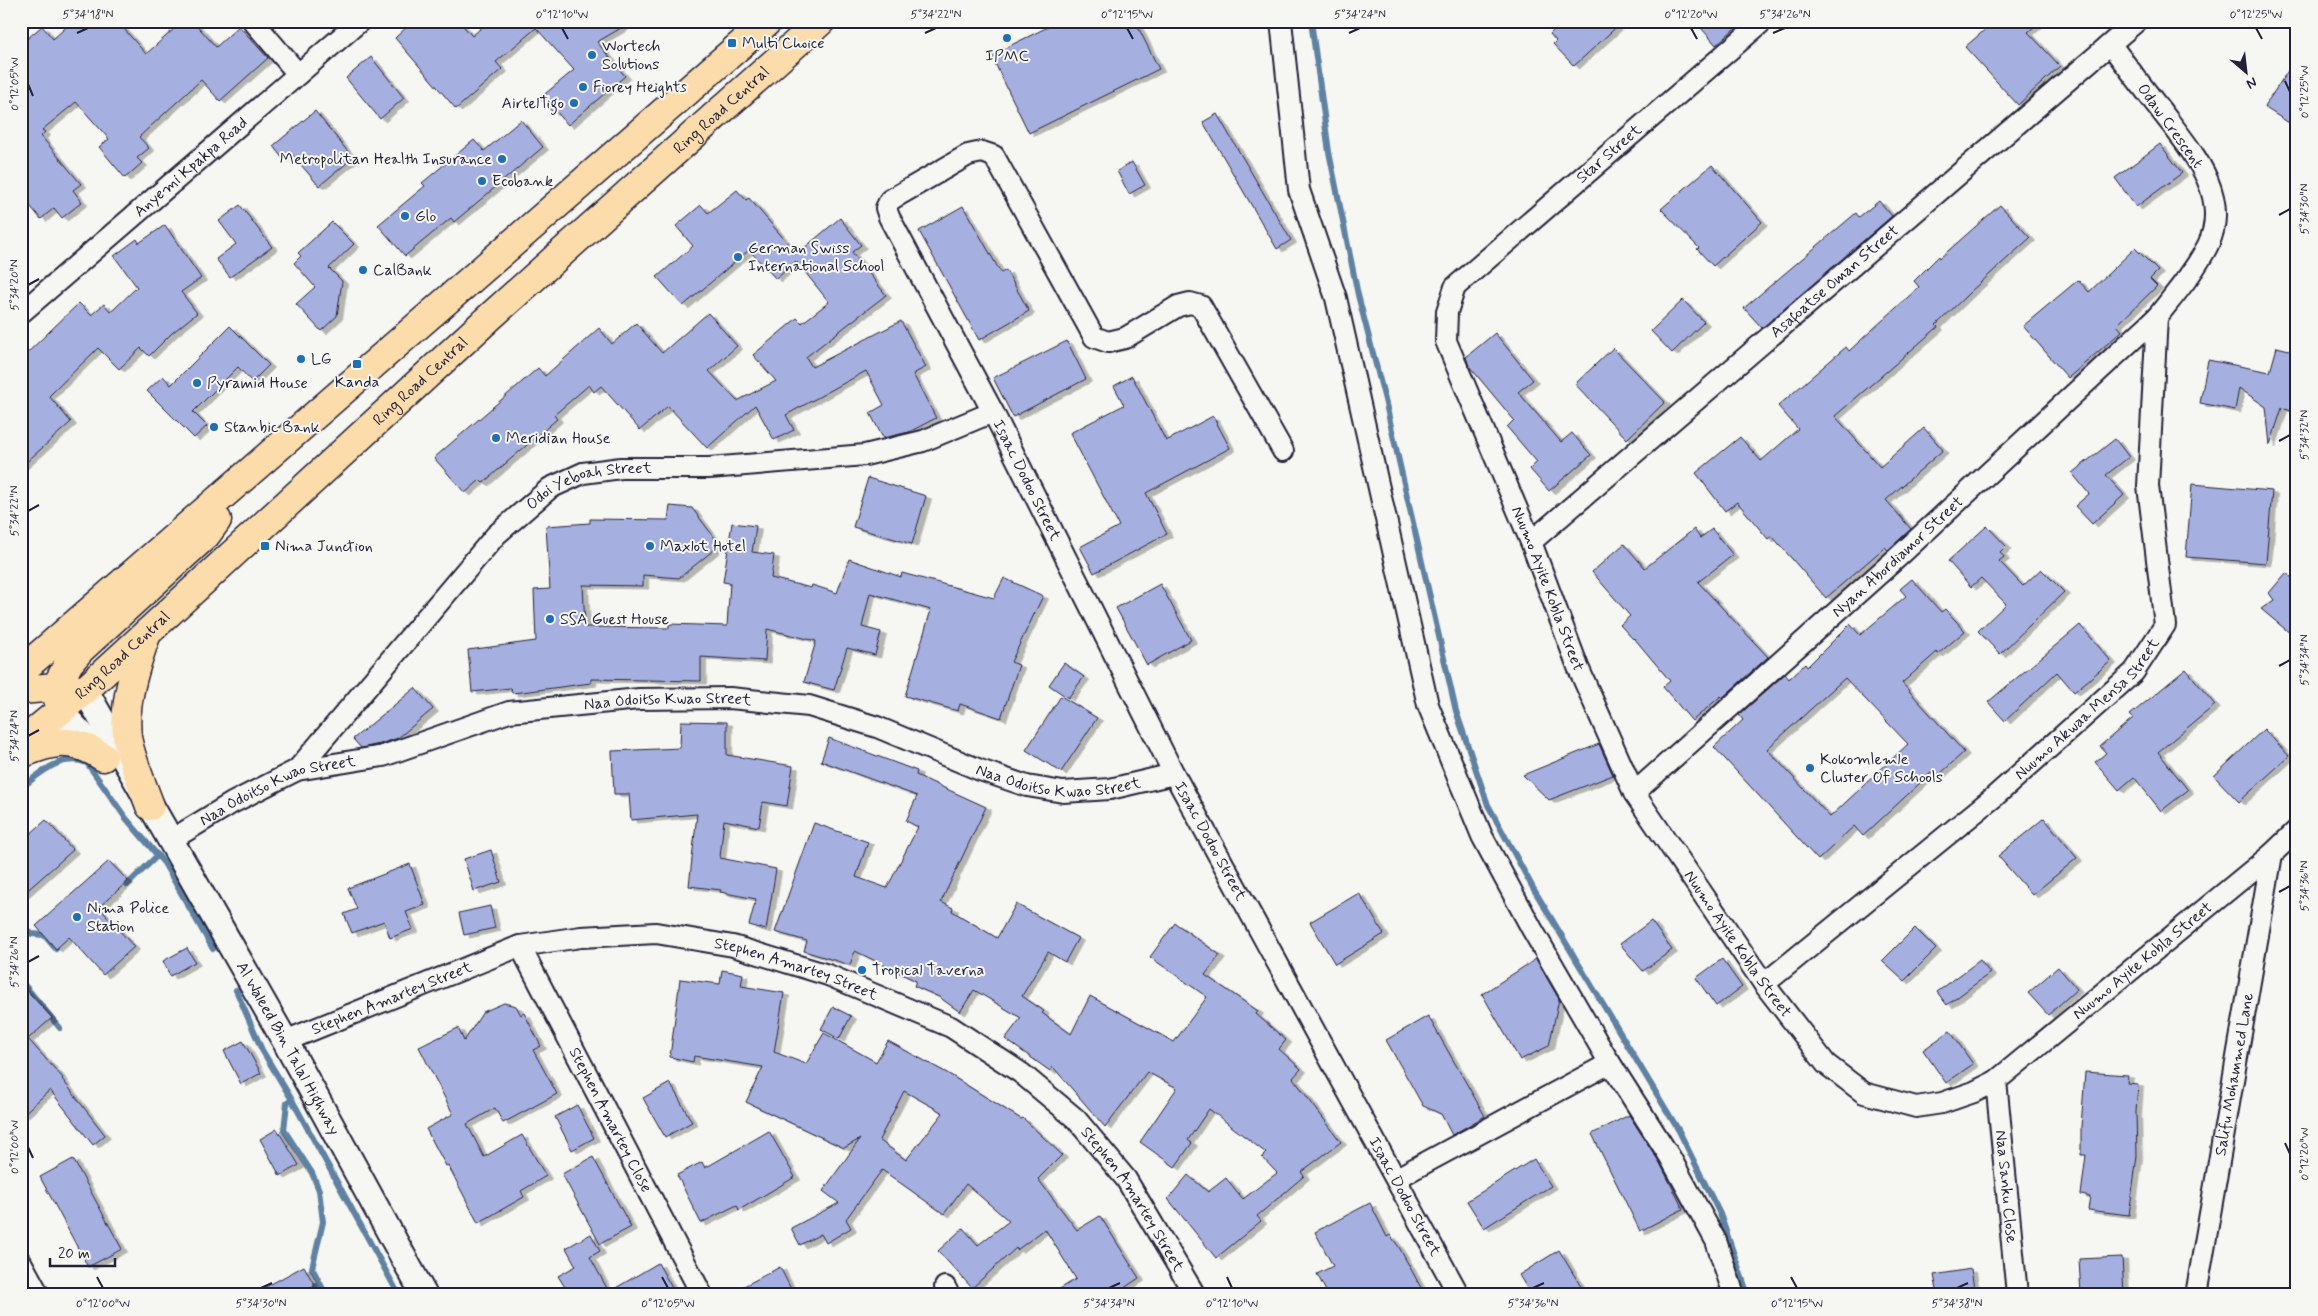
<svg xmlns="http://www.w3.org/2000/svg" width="2318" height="1316" font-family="Mynerve,sans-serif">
<defs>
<filter id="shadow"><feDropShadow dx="5.5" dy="3" stdDeviation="0" flood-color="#0004"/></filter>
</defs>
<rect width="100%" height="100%" fill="#f6f6f2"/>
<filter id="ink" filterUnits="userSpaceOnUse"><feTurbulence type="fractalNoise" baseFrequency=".02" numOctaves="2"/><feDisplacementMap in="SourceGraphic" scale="10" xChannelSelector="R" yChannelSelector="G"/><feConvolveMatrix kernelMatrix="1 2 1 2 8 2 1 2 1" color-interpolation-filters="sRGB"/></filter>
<g filter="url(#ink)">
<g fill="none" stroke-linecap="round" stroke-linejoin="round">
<!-- stream -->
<path stroke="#5f81a2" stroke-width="6" d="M1311,21L1329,152L1358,295L1385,400L1456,711L1488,805L1533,888L1679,1131L1720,1214L1748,1295
M21,788C41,773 60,753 87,763L125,817L164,863L213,949
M127,885L158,855
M21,926L32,934L44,935L56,949
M21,981L60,1028
M236,990L262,1050L292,1100L399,1295
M292,1100L287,1103L284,1130L312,1173L319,1190L323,1222L312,1268L326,1295
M300,1295L314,1287L319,1282"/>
</g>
<!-- building -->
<path fill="#a6b0e0" stroke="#22223b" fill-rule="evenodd" filter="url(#shadow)" d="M73,21H117L146,54L183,21H193L216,47L239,26L268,58L220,101L201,80L139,137L149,148L137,158L142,163L125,178L99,147L109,139L76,102L42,130L45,132L41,136L81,184L73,190L82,202L62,218L54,208L41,219L21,195V44L42,26L53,39Z
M413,21H459L472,36L489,21H633L597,42L625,76L568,125L555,110L553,113L540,98L574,70L536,28L496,62L502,69L456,109L395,38Z
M1060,21H1135L1159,69L1029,133L991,55Z
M1563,21H1623L1574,66L1553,44L1556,41L1550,34Z
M1695,21H1743L1716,45Z
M1995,21H2041L2028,32L2060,66L2018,105L1965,47Z
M371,57L404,98L380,119L346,78Z
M2297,57V128L2264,107Z
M315,111L353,158L319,186L290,152L283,159L273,146Z
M1217,114L1291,240L1277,249L1203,122Z
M521,120L543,147L454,222L451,218L405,256L378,225L425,186L422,183L474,140L484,151Z
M2160,144L2182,173L2136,207L2115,178Z
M1132,162L1145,185L1129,194L1117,171Z
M1712,165L1762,222L1713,266L1697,249L1699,248L1661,209Z
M737,190L746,200L749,198L797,254L840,218L861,245L852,252L886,295L806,357L812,367L901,321L926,367L913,374L936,418L909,432L883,438L870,413L884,405L866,371L786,415L794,430L774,440L755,405L707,448L668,406L640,430L601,386L594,392L589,385L554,415L557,419L483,483L480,480L465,493L434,458L538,368L545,376L599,328L612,344L636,323L662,353L708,313L737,346L709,371L737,401L776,381L753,355L797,318L802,323L829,302L796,261L776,279L749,250L683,306L657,277L693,246L676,226L701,205L708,213Z
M1879,201L1892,216L1762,328L1744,308L1856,213L1859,217Z
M240,205L272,247L230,277L216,259L236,244L219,221Z
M2000,205L2030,238L1969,293L1936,325L1938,327L1835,416L1880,467L1924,428L1943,450L1886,500L1911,529L1888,550L1885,547L1826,598L1772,536L1768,539L1737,502L1725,511L1696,473L1740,437L1761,461L1798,429L1778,406L1846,347L1849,351L1919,287L1914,281L1939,256L1940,258Z
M963,206L1001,273L1006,270L1029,311L979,340L919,231Z
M332,222L354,244L329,268L342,281L337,316L321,331L296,304L315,287L294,263L301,256L298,253Z
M165,225L201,278L181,292L197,313L172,333L149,356L141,348L119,369L98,348L49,396L71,422L21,467V359L79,303L91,315L104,304L111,312L137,287L114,256L137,239L139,243Z
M2135,248L2158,271L2150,279L2157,286L2117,325L2122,331L2068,378L2023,326L2078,280L2089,292Z
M1683,300L1704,322L1672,353L1651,331Z
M230,326L269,365L252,382L238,367L193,412L207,426L194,438L147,391L163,376L171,385Z
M1495,333L1533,380L1518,392L1561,442L1572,433L1591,455L1549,491L1530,469L1537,462L1507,427L1514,420L1469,366L1466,357Z
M1067,341L1086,379L1013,417L993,378Z
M2277,347L2297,352V413L2282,408L2270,445L2266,407L2239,388L2235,410L2200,403L2208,360L2270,372Z
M1613,348L1665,402L1627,439L1575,384Z
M1132,376L1166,441L1213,416L1230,448L1146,493L1167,534L1094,573L1080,547L1119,526L1070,433L1124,405L1114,386Z
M2115,439L2129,457L2106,475L2124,495L2092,524L2075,506L2089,494L2072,473Z
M868,478L926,496L912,544L853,527Z
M2192,484L2272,491L2266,563L2186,557Z
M670,506L692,508L720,545L679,578L643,575V586L583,585L585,627L669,628V624L727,626L730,583L723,582L732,523L756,526L752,552L774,555L771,578L811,588L812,585L837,593L849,559L901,577L902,573L994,598L1004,578L1043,596L1011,662L1019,665L1001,718L960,704L958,711L905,696L931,610L870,593L862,627L881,632L875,655L847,648L834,690L804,682L816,641L767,629L765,661L701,657V681L591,679V683L530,691L512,693L511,688L472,692L468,650L536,641L534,590L550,589L546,526L590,523V519L668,520Z
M1987,526L2006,546L2000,552L2004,557L1999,561L2023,586L2041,569L2064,592L2000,654L1978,631L2006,604L1981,578L1971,587L1948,561Z
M1694,529L1700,538L1712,529L1733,555L1698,582L1768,657L1722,698L1721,696L1692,721L1663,687L1670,681L1634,638L1633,639L1620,625L1630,616L1592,572L1624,544L1645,568Z
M2286,573L2297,582V639L2261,609L2274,600L2269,593Z
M1912,579L1941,612L1945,609L1965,631L1938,654L1937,652L1902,683L1964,752L1939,775L1934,770L1863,836L1854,826L1818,860L1714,747L1743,720L1739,715L1785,674L1789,679L1805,664L1807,667L1850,624L1860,635L1906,596L1900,589ZM1845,678L1908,744L1830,817L1767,749Z
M1160,584L1191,640L1147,665L1116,608Z
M2080,625L2111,661L2074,692L2057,672L2005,721L1988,702Z
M1064,663L1084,677L1068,698L1049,685Z
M2186,669L2215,705L2158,752L2188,790L2161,811L2134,777L2119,790L2095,762L2106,753L2100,746L2133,718L2130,715Z
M415,688L433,709L398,738L380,744L361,748L353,739Z
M1061,696L1097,718L1061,772L1026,750Z
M681,721L727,722V755L793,766L787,806L763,802L759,827L724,820L720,858L776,869L766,930L749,925L756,899L720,892L721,890L689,886L697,814L631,820L629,794H614L612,751L680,748Z
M2264,729L2289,756L2239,802L2214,776Z
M829,738L917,771L916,775L986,807L941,902L953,908L952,911L997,938L1016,904L1078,938L1065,962L1048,952L1022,996L1044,1011L1042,1013L1071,1034L1090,996L1174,1042L1207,997L1150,957L1175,923L1220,955L1205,975L1258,1011L1256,1014L1286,1040L1279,1049L1301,1069L1293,1078L1341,1142L1301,1172L1304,1176L1257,1216L1261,1221L1216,1258L1168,1199L1188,1175L1208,1192L1226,1178L1243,1199L1277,1173L1262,1157L1266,1153L1209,1109L1188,1140L1192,1143L1175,1167L1140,1142L1177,1088L1147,1072L1105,1127L1053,1067L1050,1071L1005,1039L1021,1018L974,990L960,1012L939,997L914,986L916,981L855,951L850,965L804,951L807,941L775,932L814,823L868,842L856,877L887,888L918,827L906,821L917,796L821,761Z
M1599,744L1613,775L1549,800L1523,775Z
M2044,818L2077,858L2032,895L1998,856Z
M46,820L73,850L21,896V842Z
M491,850L501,882L474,891L464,859Z
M109,861L128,881L99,907L134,947L103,975L69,937L56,949L36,926Z
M410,864L425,905L406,912L413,929L390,938L384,921L352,933L344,914L357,909L348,888Z
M1359,893L1384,934L1335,964L1310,922Z
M490,906L495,928L464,935L459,913Z
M1651,921L1672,950L1643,971L1620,944Z
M1915,928L1936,949L1904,981L1882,961Z
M187,948L195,962L170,976L163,961Z
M1536,959L1559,999L1549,1046L1520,1060L1482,994Z
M1722,959L1742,987L1716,1006L1696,978Z
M1980,960L1990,973L1947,1005L1937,992Z
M2058,967L2077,989L2048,1015L2028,993Z
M722,970L743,974L741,986L784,993L774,1052L806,1064L824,1033L876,1062L888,1041L947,1073L1021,1119L1023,1118L1062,1155L1038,1179L1077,1230L1100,1216L1139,1278L1114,1295H1050L1076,1279L1045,1229L1017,1250L1016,1248L972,1288L938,1251L963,1228L978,1245L1009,1221L966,1184L944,1214L882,1170L846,1219L851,1228L826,1243L821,1234L800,1245L791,1228L839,1203L823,1191L860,1139L844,1148L746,1102L763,1067L694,1056L693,1062L670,1057L680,979L720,984ZM904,1091L943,1113L906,1160L879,1140Z
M21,984L52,1018L28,1039L63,1078L62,1079L105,1135L93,1145L50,1090L21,1116Z
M504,1003L516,1006L521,1015L524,1013L541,1046L533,1050L557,1094L503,1123L495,1108L467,1124L484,1157L522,1135L546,1176L521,1191L524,1197L478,1223L448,1165L446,1166L426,1129L453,1114L419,1047L458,1028L464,1041L483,1012Z
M833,1007L851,1016L839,1039L821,1029Z
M1428,1016L1485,1116L1452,1135L1441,1114L1423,1106L1386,1040Z
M1950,1031L1973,1064L1946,1083L1923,1050Z
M243,1041L261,1073L241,1084L224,1051Z
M2085,1072L2128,1075L2127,1083L2138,1084L2136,1112L2137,1156L2129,1215L2088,1210L2090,1197L2081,1195L2086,1155H2081V1127Z
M670,1083L692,1122L665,1137L643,1098Z
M577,1105L594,1138L572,1150L555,1117Z
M1629,1115L1660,1163L1683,1209L1640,1231L1592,1134Z
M277,1129L299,1165L280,1176L260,1139Z
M769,1131L795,1177L739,1210L737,1205L701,1223L677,1175L702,1162L705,1168Z
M593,1157L631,1227L600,1244L562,1174Z
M73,1159L122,1249L88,1267L40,1177Z
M1534,1159L1551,1186L1484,1228L1467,1201Z
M1370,1203L1387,1237L1390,1235L1399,1247L1425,1295H1328L1317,1274L1333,1266L1315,1232Z
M591,1234L600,1251L590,1257L609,1292L658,1263L676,1295H570L558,1276L576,1266L566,1248Z
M1559,1250L1586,1295H1531L1519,1275Z
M2122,1257L2124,1295H2081L2079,1259Z
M304,1266L315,1286L298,1295H251Z
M780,1267L794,1295H727Z
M1971,1269L1975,1295H1938L1934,1275Z"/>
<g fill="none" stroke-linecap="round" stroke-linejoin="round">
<defs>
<g id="minor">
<path d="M253,21L298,74"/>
<path d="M1281,21L1299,190L1336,298L1428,705L1482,836L1532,929L1605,1055L1670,1157L1716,1241L1734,1295"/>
<path id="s1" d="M1763,21L1455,287L1447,312L1446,341L1531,542L1578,667L1634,793L1764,984L1826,1064L1864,1093L1916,1107L1942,1103L1974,1092L1996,1081L2272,854L2297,830"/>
<path id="s2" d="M21,313L360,21"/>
<path id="s3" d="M1283,451L1201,306L1190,303L1178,306L1125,338L1108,342L1094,337L994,156L982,152L968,155L890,200L886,208L889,217L993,412L1174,774L1459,1295"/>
<path id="s4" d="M1531,542L2137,21"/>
<path id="s5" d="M297,770L496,535L550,488L583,473L621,468H709L865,455L923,441L993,412"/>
<path id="s6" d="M1634,793L1898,557L2157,317C2175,294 2195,271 2208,245C2232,195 2190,149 2162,112C2145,90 2128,68 2111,45"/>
<path id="s7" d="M171,840L232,803L297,770L383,756L509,712L639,699L730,698L809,706L877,727L980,770L1027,786L1063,792L1110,789L1174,774"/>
<path id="s8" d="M520,946L702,1295"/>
<path id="s9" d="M1764,984L1994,797L2134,672L2165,625L2148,486L2157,317"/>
<path id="s10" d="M285,1041L520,946L581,937L656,933L733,946L828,975L951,1027L1021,1073L1076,1119L1126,1179L1195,1295"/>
<path id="s11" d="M1996,1081L2017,1294"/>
<path d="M1397,1178L1610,1063"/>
<path d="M21,1262L39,1295"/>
<path d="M945,1287L949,1295"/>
<path id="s12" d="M2196,1295L2272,854"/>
</g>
<g id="tertiary">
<path id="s13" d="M85,690L285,1041L424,1295"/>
<path d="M60,711L101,755"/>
</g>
<g id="primary">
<path d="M147,633C136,664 123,702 127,736C129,754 143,787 150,806"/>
<path d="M21,671L768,21"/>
<path d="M21,690L56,687L74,689"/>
<path d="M60,711L56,687L69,663L81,649L206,535L217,520"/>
<path id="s14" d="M21,743L85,690L491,316L821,21"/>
<path d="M21,754C54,740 72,737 103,757"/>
</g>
</defs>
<!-- minor casing -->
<use href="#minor" stroke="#22223b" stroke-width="24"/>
<!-- tertiary casing -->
<use href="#tertiary" stroke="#22223b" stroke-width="29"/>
<!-- primary casing -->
<use href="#primary" stroke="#22223b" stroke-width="31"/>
<!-- minor -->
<use href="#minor" stroke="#f6f6f2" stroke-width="20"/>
<!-- tertiary -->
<use href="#tertiary" stroke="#f6f6f2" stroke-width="25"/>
<!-- primary -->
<use href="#primary" stroke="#fddcac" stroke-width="28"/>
</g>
</g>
<!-- ticks -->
<path fill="none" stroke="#22223b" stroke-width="2" d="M562,28L568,39M1127,28L1133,39M1691,28L1697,39M2256,28L2262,39M77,33L88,28M925,33L936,28M1349,33L1360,28M1773,33L1785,28M2285,81L2290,92M28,84L33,96M2279,215L2290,209M28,285L39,279M2279,441L2290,435M28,511L39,505M2279,666L2290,660M28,736L39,730M2279,892L2290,886M28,962L39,956M2285,1143L2290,1154M28,1147L33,1158M97,1277L103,1288M662,1277L668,1288M1227,1277L1232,1288M1791,1277L1797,1288M261,1288L272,1283M1109,1288L1120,1283M1533,1288L1544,1283M1957,1288L1968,1283"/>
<!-- markers -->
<g fill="#1f6fb2" stroke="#f6f6f2" stroke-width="2">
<circle cx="1007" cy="38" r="5"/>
<rect x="727" y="38" width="10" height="10" rx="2.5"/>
<circle cx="592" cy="55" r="5"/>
<circle cx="583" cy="87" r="5"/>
<circle cx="574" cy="103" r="5"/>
<circle cx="502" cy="159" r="5"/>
<circle cx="482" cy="181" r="5"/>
<circle cx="405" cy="216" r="5"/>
<circle cx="738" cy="257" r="5"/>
<circle cx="363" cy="270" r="5"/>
<circle cx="301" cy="359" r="5"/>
<rect x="352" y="359" width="10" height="10" rx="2.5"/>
<circle cx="197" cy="383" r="5"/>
<circle cx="214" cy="427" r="5"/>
<circle cx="496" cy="438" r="5"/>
<rect x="260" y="541" width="10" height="10" rx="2.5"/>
<circle cx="650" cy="546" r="5"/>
<circle cx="550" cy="619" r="5"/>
<circle cx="1810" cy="768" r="5"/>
<circle cx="77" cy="917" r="5"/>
<circle cx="862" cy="970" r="5"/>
</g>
<g text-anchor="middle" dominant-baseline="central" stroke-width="4" stroke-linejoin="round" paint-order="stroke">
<!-- poi labels -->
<g font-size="16" fill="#22223b" stroke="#f6f6f2" text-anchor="start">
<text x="742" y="43">Multi Choice</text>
<text x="602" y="46">Wortech<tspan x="602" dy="18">Solutions</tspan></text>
<text x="1007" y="56" text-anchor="middle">IPMC</text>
<text x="593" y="87">Fiorey Heights</text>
<text x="564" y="103" text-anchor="end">AirtelTigo</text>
<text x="492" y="159" text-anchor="end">Metropolitan Health Insurance</text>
<text x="492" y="181">Ecobank</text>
<text x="415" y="216">Glo</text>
<text x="748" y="248">German Swiss<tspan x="748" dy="18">International School</tspan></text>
<text x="373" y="270">CalBank</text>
<text x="311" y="359">LG</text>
<text x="357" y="382" text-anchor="middle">Kanda</text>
<text x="207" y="383">Pyramid House</text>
<text x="224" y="427">Stanbic Bank</text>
<text x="506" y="438">Meridian House</text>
<text x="275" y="546">Nima Junction</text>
<text x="660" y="546">Maxlot Hotel</text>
<text x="560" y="619">SSA Guest House</text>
<text x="1820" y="759">Kokomlemle<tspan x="1820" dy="18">Cluster Of Schools</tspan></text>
<text x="87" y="908">Nima Police<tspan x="87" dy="18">Station</tspan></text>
<text x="872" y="970">Tropical Taverna</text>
</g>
<!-- street labels -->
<g font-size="16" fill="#22223b" stroke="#f6f6f2">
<text stroke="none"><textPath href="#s14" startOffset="944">Ring Road Central</textPath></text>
<text transform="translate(2170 126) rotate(54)">Odaw Crescent</text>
<text transform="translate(1609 154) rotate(-41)">Star Street</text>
<text stroke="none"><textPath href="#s2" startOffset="224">Anyemi Kpakpa Road</textPath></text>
<text stroke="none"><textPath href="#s4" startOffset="400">Asafoatse Oman Street</textPath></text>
<text stroke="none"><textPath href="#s14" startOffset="539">Ring Road Central</textPath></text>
<text stroke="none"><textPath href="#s3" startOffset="924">Isaac Dodoo Street</textPath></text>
<text stroke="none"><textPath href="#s5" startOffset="418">Odoi Yeboah Street</textPath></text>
<text stroke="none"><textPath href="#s6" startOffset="354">Nyan Abordiamor Street</textPath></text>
<text stroke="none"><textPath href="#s1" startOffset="730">Nuumo Ayite Kobla Street</textPath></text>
<text stroke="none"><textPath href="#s14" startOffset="134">Ring Road Central</textPath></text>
<text stroke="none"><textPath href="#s7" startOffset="524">Naa Odoitso Kwao Street</textPath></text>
<text stroke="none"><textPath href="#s9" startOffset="425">Nuumo Akwaa Mensa Street</textPath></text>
<text stroke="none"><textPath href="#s7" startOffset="929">Naa Odoitso Kwao Street</textPath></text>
<text stroke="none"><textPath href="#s7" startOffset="119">Naa Odoitso Kwao Street</textPath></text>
<text stroke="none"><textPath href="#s3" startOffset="1329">Isaac Dodoo Street</textPath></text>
<text stroke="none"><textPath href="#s1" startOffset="1135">Nuumo Ayite Kobla Street</textPath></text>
<text stroke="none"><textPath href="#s1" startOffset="1660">Nuumo Ayite Kobla Street</textPath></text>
<text stroke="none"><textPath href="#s10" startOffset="535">Stephen Amartey Street</textPath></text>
<text stroke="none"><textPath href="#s10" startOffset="115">Stephen Amartey Street</textPath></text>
<text stroke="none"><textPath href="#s13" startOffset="412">Al Waleed Bin Talal Highway</textPath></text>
<text stroke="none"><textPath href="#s12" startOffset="224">Salifu Mohammed Lane</textPath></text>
<text stroke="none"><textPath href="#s8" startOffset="196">Stephen Amartey Close</textPath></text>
<text stroke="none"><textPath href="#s11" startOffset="106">Naa Sanku Close</textPath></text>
<text stroke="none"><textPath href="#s3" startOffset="1734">Isaac Dodoo Street</textPath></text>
<text stroke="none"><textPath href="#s10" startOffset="955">Stephen Amartey Street</textPath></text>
</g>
</g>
<!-- margin -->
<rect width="2318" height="1316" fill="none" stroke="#f6f6f2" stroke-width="55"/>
<!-- north arrow -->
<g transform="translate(2246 72) rotate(152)" stroke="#f6f6f2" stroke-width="4" paint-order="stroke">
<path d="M0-4L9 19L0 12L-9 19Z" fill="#22223b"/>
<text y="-8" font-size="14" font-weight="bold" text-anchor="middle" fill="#22223b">N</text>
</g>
<!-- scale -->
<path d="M50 1258v8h65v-8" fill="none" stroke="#22223b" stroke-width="2.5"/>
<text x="58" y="1258" font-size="15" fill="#22223b" stroke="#f6f6f2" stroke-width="4" paint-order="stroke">20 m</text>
<rect x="28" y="28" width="2262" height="1260" fill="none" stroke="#22223b" stroke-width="2"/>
<g font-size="12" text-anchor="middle" fill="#22223b">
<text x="88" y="18">5°34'18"N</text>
<text x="562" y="18">0°12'10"W</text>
<text x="936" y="18">5°34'22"N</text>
<text x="1127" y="18">0°12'15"W</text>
<text x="1360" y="18">5°34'24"N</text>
<text x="1691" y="18">0°12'20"W</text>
<text x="1785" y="18">5°34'26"N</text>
<text x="2256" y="18">0°12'25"W</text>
<text transform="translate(14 84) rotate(-90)" y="4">0°12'05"W</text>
<text transform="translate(2304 92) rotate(-90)" y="4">0°12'25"W</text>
<text transform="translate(2304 209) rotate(-90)" y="4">5°34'30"N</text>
<text transform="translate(14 285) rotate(-90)" y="4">5°34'20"N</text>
<text transform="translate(2304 435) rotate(-90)" y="4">5°34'32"N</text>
<text transform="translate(14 511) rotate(-90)" y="4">5°34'22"N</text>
<text transform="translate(2304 660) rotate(-90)" y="4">5°34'34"N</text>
<text transform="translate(14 736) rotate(-90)" y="4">5°34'24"N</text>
<text transform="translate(2304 886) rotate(-90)" y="4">5°34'36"N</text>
<text transform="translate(14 962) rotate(-90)" y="4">5°34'26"N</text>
<text transform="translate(14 1147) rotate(-90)" y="4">0°12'00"W</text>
<text transform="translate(2304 1154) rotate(-90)" y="4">0°12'20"W</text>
<text x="103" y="1307">0°12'00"W</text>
<text x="261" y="1307">5°34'30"N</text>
<text x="668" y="1307">0°12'05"W</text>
<text x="1109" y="1307">5°34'34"N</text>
<text x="1232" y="1307">0°12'10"W</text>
<text x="1533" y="1307">5°34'36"N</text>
<text x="1797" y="1307">0°12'15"W</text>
<text x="1957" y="1307">5°34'38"N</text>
</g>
</svg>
